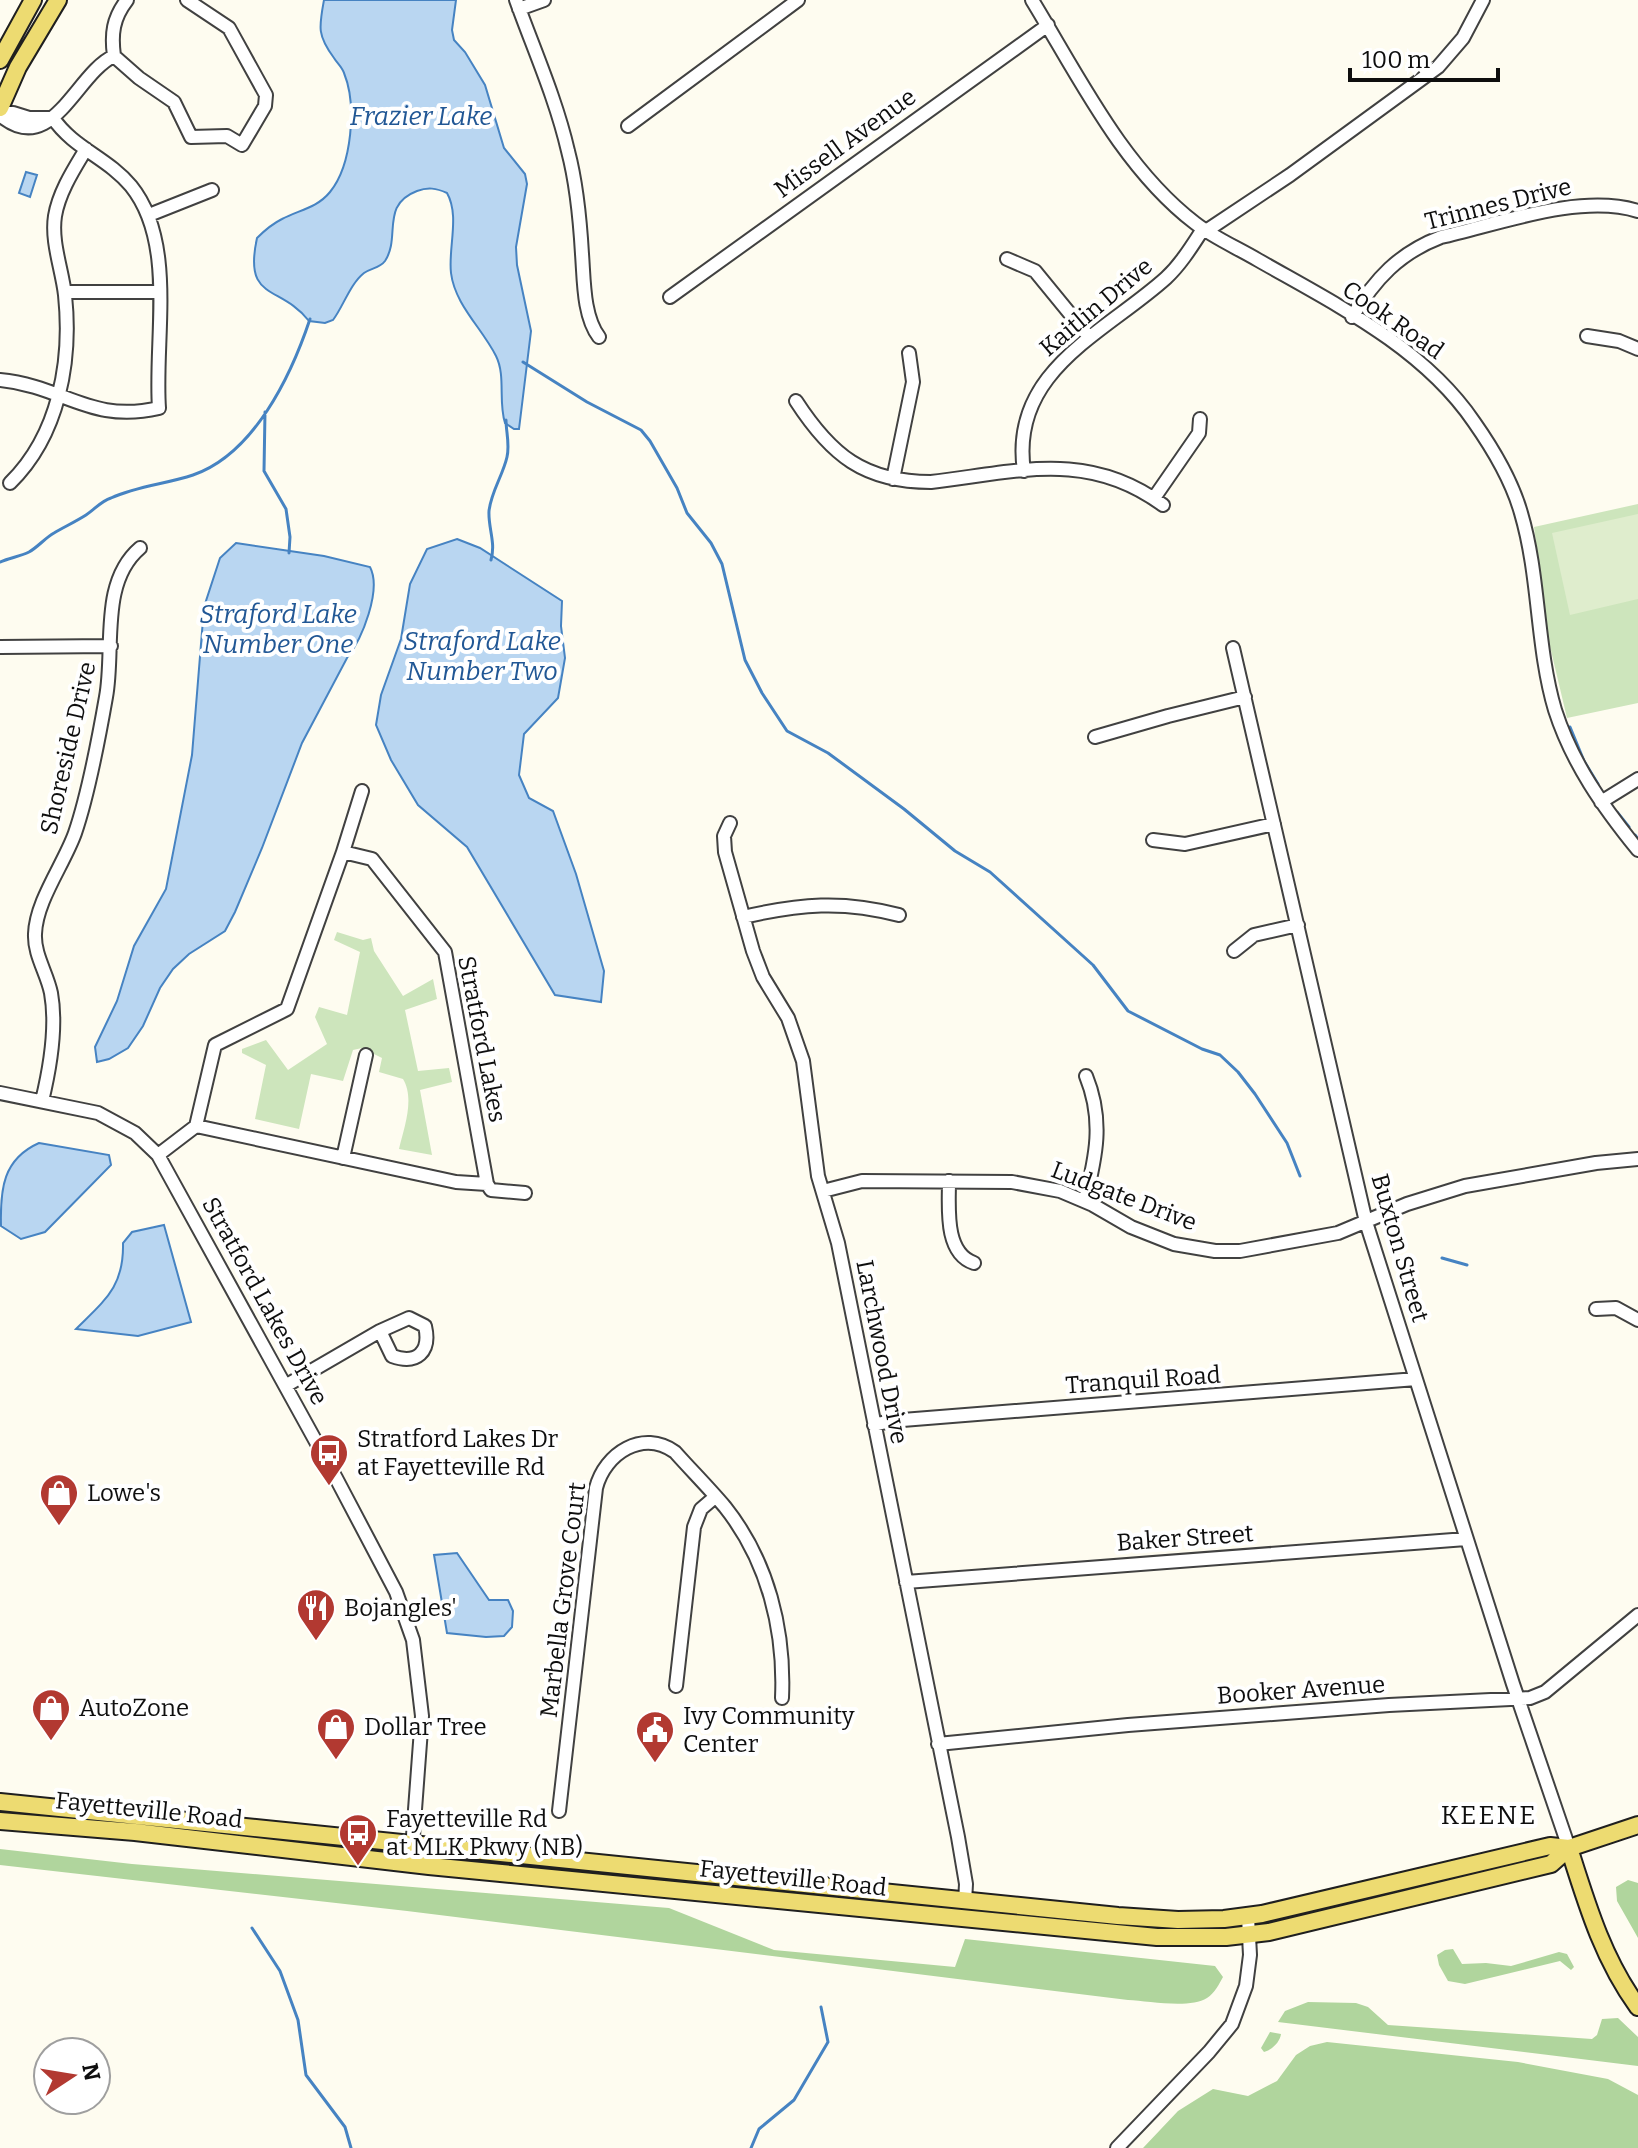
<svg xmlns="http://www.w3.org/2000/svg" width="1638" height="2148" font-family="Bitter,serif">
<rect width="100%" height="100%" fill="#fefcf0"/>
<!-- green -->
<path fill="#cde5bc" d="M1638,504V703L1567,718L1548,638L1534,527Z
M337,932L363,940L371,938L374,951L403,996L433,979L437,999L405,1010L418,1071L449,1068L452,1082L420,1090L432,1155L399,1149C404,1128 415,1099 403,1079L379,1072L382,1058L362,1048L353,1050L343,1081L311,1074L299,1129L255,1119L266,1065L242,1053V1049L266,1040L288,1070L327,1044L315,1017L319,1007L347,1015L360,952L334,940Z"/>
<!-- forest -->
<path fill="#b0d59d" d="M0,1849L132,1864L669,1908L774,1950L955,1967L965,1939L1215,1966L1223,1977C1219,1984 1215,1993 1207,1998C1190,2009 1148,2001 1128,2000L407,1911L0,1865Z
M1628,1880L1638,1883V1938L1617,1901L1616,1887Z
M1453,1949L1462,1964L1486,1963L1511,1966L1559,1952L1567,1954L1574,1967L1571,1970L1560,1961L1465,1984L1448,1981L1439,1965L1437,1955L1445,1950Z
M1308,2002L1356,2003L1368,2007L1388,2025L1592,2039L1597,2035L1602,2019L1618,2018L1638,2037V2066L1278,2022L1285,2011Z
M1270,2032L1281,2034C1280,2042 1272,2050 1264,2052L1261,2048Z
M1327,2042L1518,2062L1608,2079L1638,2095V2148H1143L1178,2111L1213,2089L1248,2096L1277,2081L1296,2055L1310,2046Z"/>
<!-- pitch -->
<path fill="#dfedcd" d="M1638,514V599L1570,615L1552,533Z"/>
<!-- water -->
<path fill="#b9d6f1" stroke="#4683c2" stroke-width="2" d="M324,0H456L452,30L454,40L465,52L485,85L504,148L525,174L527,184L516,247L517,265L531,331L519,429H514L505,423C498,401 506,376 496,356C482,328 455,305 451,273C448,248 460,216 447,193C436,188 428,187 417,191C380,205 401,237 385,261C380,268 371,268 364,273C350,284 343,307 333,320L325,323L309,321C280,284 243,302 257,238C265,230 272,224 282,219C299,210 317,208 330,192C352,165 357,105 344,73C342,67 337,63 334,58C317,35 319,27 324,0Z
M26,172L37,175L30,197L19,193Z
M457,539L480,548L562,601L561,626L565,658L558,698L524,734L519,775L529,798L553,811L576,874L604,971L601,1002L555,995L467,847L418,805L391,760L376,725L381,695L401,639L410,584L427,549Z
M236,543L324,556L370,567C382,590 362,639 347,658L302,743L262,848L235,912L225,931L189,954L173,969L160,988L143,1026L128,1048L109,1059L97,1062L95,1047L117,1001L134,946L166,889L192,755L204,607L220,558Z
M39,1143L109,1155L111,1165L45,1232L21,1239L1,1226C0,1189 3,1159 39,1143Z
M164,1225L191,1322L138,1336L76,1329C105,1300 124,1287 123,1243L132,1232Z
M457,1553L489,1600H508L513,1611L512,1627L504,1636L486,1637L447,1633L434,1555Z"/>
<g fill="none" stroke-linecap="round" stroke-linejoin="round">
<!-- stream -->
<path stroke="#4683c2" stroke-width="3" d="M523,362L587,402L641,430L650,441L677,488L687,513L711,543L722,564L745,660L762,693L787,731L828,753L904,809L955,851L990,872L1093,965L1128,1011L1202,1049L1220,1055L1238,1072L1255,1094L1287,1143L1300,1176
M265,412L264,471L286,509L290,537L289,553
M491,560C496,542 488,528 489,511C491,492 503,475 507,457C510,444 506,432 506,420
M0,562C10,558 21,556 29,552C38,547 45,538 54,533C64,527 75,522 86,515C94,510 101,501 111,498C137,486 166,484 193,475C254,454 291,376 310,319
M1570,727L1584,761L1598,784
M1617,812L1629,827
M1635,835L1638,839
M1442,1258L1467,1265
M252,1928L280,1971L298,2020L306,2075L345,2127L351,2148
M751,2148L759,2129L794,2100L828,2042L821,2007"/>
<defs>
<path id="minor" d="M127,0C113,18 111,34 114,56L139,78L174,102L191,137L227,136L242,145L265,106L266,95L229,28L187,0
M516,0C534,50 556,99 568,151C577,185 580,219 582,254C584,279 583,316 599,337
M1032,0C1079,77 1123,168 1195,223C1214,238 1238,248 1258,260C1335,304 1423,347 1474,422C1493,449 1512,481 1521,513C1540,577 1536,646 1555,710C1572,763 1603,807 1638,850
M519,9L544,0
M0,113H13L29,118H53
M0,115C52,159 76,73 114,56
M628,126L798,0
M149,215L212,190
M1206,231L1290,175L1438,67L1463,38L1483,0
M1007,259L1035,271L1089,337
M65,292H159
M670,297L1048,25
M1352,317C1375,279 1399,253 1441,237C1499,224 1580,193 1638,211
M1587,336L1619,341L1638,349
M0,380C64,386 90,424 159,408C154,339 177,243 131,186C108,158 73,148 53,118
M796,401C831,455 864,482 931,482C1017,472 1087,449 1163,505
M1024,471C1009,371 1105,333 1166,278C1181,264 1192,246 1203,229
M893,479L913,382L909,353
M10,483C59,435 72,361 65,295C62,269 51,242 55,216C59,192 74,169 86,149
M1154,498L1199,433L1200,419
M0,647L111,646
M1233,648L1366,1222L1513,1684L1569,1848
M1095,737L1168,716L1245,697
M1601,802L1638,779
M730,823L724,836L725,852L753,951L763,977L788,1018L803,1061L818,1176L838,1243L904,1570L958,1837L966,1884L965,1902
M1153,840L1185,844L1274,824
M343,852L362,791
M743,917C800,904 842,900 899,915
M1234,951L1254,935L1298,925
M0,1093L98,1113L135,1133L158,1155L336,1478L396,1592L413,1640L422,1716L411,1863
M42,1101C50,1068 57,1026 51,993C47,973 34,955 35,934C36,901 64,864 75,833C88,795 99,737 106,697C115,649 99,583 140,548
M158,1155L196,1126L215,1045L287,1009L343,852L372,859L445,952L487,1184L456,1182L196,1126
M343,1158L366,1055
M949,1181C949,1207 944,1253 974,1263
M487,1184L491,1190L525,1193
M823,1191L862,1181L1012,1182L1060,1191L1093,1205L1131,1227L1174,1244L1215,1251H1240L1338,1233L1407,1204L1465,1186L1596,1163L1638,1159
M1085,1200C1096,1157 1104,1120 1086,1076
M1596,1309L1616,1308L1638,1320
M287,1385L380,1331L409,1318L425,1326C431,1352 417,1365 392,1356L380,1331
M874,1425L890,1421L1416,1379
M906,1582L1466,1539
M676,1686L694,1527L701,1509L715,1497
M938,1744L1128,1725L1389,1705L1530,1698L1545,1692L1638,1615
M559,1811L596,1488C605,1453 643,1429 675,1452C691,1470 709,1488 725,1507C768,1561 785,1630 782,1698
M1117,2148L1209,2052L1232,2024L1246,1986L1250,1955L1248,1917"/>
<path id="major" d="M0,60L33,0
M0,108L18,67L58,0
M0,1802L1118,1916L1178,1920L1224,1919L1262,1914L1550,1846L1569,1848L1638,1825
M0,1821L135,1832L429,1866L1157,1937H1226L1269,1932L1551,1864L1569,1848
M1569,1848C1587,1905 1603,1959 1638,2007"/>
</defs>
<!-- minor casing -->
<use href="#minor" stroke="#414141" stroke-width="16"/>
<!-- major casing -->
<use href="#major" stroke="#1f1f1f" stroke-width="20"/>
<!-- minor -->
<use href="#minor" stroke="#fff" stroke-width="12"/>
<!-- major -->
<use href="#major" stroke="#eddb71" stroke-width="16"/>
</g>
<!-- icons -->
<defs>
<symbol id="bus-pin" viewBox="-11 -11 22 30"><path d="M0 17L-7.5 6A9.5 9.5 0 1 1 7.5 6Z" fill="#b23931" stroke="#fff"/><path d="M-5-6H5V4H4V6H2V4H-2V6H-4V4H-5ZM-3.5-4V0h7V-4ZM-3.5 1.2v1.5H-2V1.2ZM2 1.2v1.5H3.5V1.2Z" fill="#fff"/></symbol>
<symbol id="shop-pin" viewBox="-11 -11 22 30"><path d="M0 17L-7.5 6A9.5 9.5 0 1 1 7.5 6Z" fill="#b23931" stroke="#fff"/><path d="M-5-2.5h2.3a2.7 3.5 0 0 1 5.4 0H5L5.5 6h-11ZM-1.5-2.5h3a1.5 2.3 0 0 0-3 0Z" fill="#fff"/></symbol>
<symbol id="restaurant-pin" viewBox="-11 -11 22 30"><path d="M0 17L-7.5 6A9.5 9.5 0 1 1 7.5 6Z" fill="#b23931" stroke="#fff"/><path d="M-5-6h1v4h1v-4h1v4h1v-4h1v5L-1.5 .5V6h-2V.5L-5-1ZM5-6V6H3V1.5H1.5Q1.5-4 5-6Z" fill="#fff"/></symbol>
<symbol id="civic-pin" viewBox="-11 -11 22 30"><path d="M0 17L-7.5 6A9.5 9.5 0 1 1 7.5 6Z" fill="#b23931" stroke="#fff"/><path d="M-.6-6.5H3V-4.5H.6V-3L4-1V1h2V6H-6V1h2V-1L-.6-3ZM-1.2 2.5V6h2.4V2.5Z" fill="#fff"/></symbol>
</defs>
<g fill-rule="evenodd">
<use href="#bus-pin" x="307" y="1431" width="44" height="60"/>
<use href="#shop-pin" x="37" y="1471" width="44" height="60"/>
<use href="#restaurant-pin" x="294" y="1586" width="44" height="60"/>
<use href="#shop-pin" x="29" y="1686" width="44" height="60"/>
<use href="#shop-pin" x="314" y="1705" width="44" height="60"/>
<use href="#civic-pin" x="633" y="1708" width="44" height="60"/>
<use href="#bus-pin" x="336" y="1811" width="44" height="60"/>
</g>
<g text-anchor="middle" dominant-baseline="central" stroke-width="8" stroke-linejoin="round" paint-order="stroke">
<!-- street labels -->
<g font-size="24" fill="#0e0e0e" stroke="#fff">
<text transform="translate(845 143) rotate(-36)">Missell Avenue</text>
<text transform="translate(1498 204) rotate(-14)">Trinnes Drive</text>
<text transform="translate(1096 307) rotate(-40)">Kaitlin Drive</text>
<text transform="translate(1393 320) rotate(35)">Cook Road</text>
<text transform="translate(68 748) rotate(-77)">Shoreside Drive</text>
<text transform="translate(482 1039) rotate(79)">Stratford Lakes</text>
<text transform="translate(1124 1196) rotate(21)">Ludgate Drive</text>
<text transform="translate(1400 1248) rotate(74)">Buxton Street</text>
<text transform="translate(265 1301) rotate(61)">Stratford Lakes Drive</text>
<text transform="translate(882 1352) rotate(79)">Larchwood Drive</text>
<text transform="translate(1143 1380) rotate(-4)">Tranquil Road</text>
<text transform="translate(1185 1538) rotate(-4)">Baker Street</text>
<text transform="translate(563 1600) rotate(-83)">Marbella Grove Court</text>
<text transform="translate(1301 1690) rotate(-4)">Booker Avenue</text>
<text transform="translate(149 1810) rotate(6)">Fayetteville Road</text>
<text transform="translate(793 1878) rotate(6)">Fayetteville Road</text>
</g>
<!-- poi labels -->
<g font-size="24" fill="#0e0e0e" stroke="#fff" text-anchor="start">
<text x="357" y="1439">Stratford Lakes Dr<tspan x="357" dy="28">at Fayetteville Rd</tspan></text>
<text x="87" y="1493">Lowe's</text>
<text x="344" y="1608">Bojangles'</text>
<text x="79" y="1708">AutoZone</text>
<text x="683" y="1716">Ivy Community<tspan x="683" dy="28">Center</tspan></text>
<text x="364" y="1727">Dollar Tree</text>
<text x="386" y="1819">Fayetteville Rd<tspan x="386" dy="28">at MLK Pkwy (NB)</tspan></text>
</g>
<!-- water labels -->
<g font-size="26" font-style="italic" fill="#215795" stroke="#fff">
<text x="421" y="116">Frazier Lake</text>
<text x="278" y="614">Straford Lake<tspan x="278" dy="30">Number One</tspan></text>
<text x="482" y="641">Straford Lake<tspan x="482" dy="30">Number Two</tspan></text>
</g>
<!-- neighbourhood labels -->
<g font-size="26" letter-spacing="2" fill="#0e0e0e" stroke="#fff">
<text x="1489" y="1815">KEENE</text>
</g>
</g>
<!-- north arrow -->
<g transform="translate(72 2076) rotate(78)"><circle r="38" fill="#ffffff" stroke="#9f9f9f" stroke-width="2"/>
<path d="M0-6L14 30L0 20L-14 30Z" fill="#b23931"/>
<text y="-12" font-size="22" font-weight="bold" text-anchor="middle" fill="#0e0e0e">N</text>
</g>
<!-- scale -->
<path d="M1350 68v12h148v-12" fill="none" stroke="#0e0e0e" stroke-width="4"/>
<text x="1362" y="68" font-size="24" fill="#0e0e0e" stroke="#ffffff" stroke-width="6" paint-order="stroke">100 m</text>
</svg>
